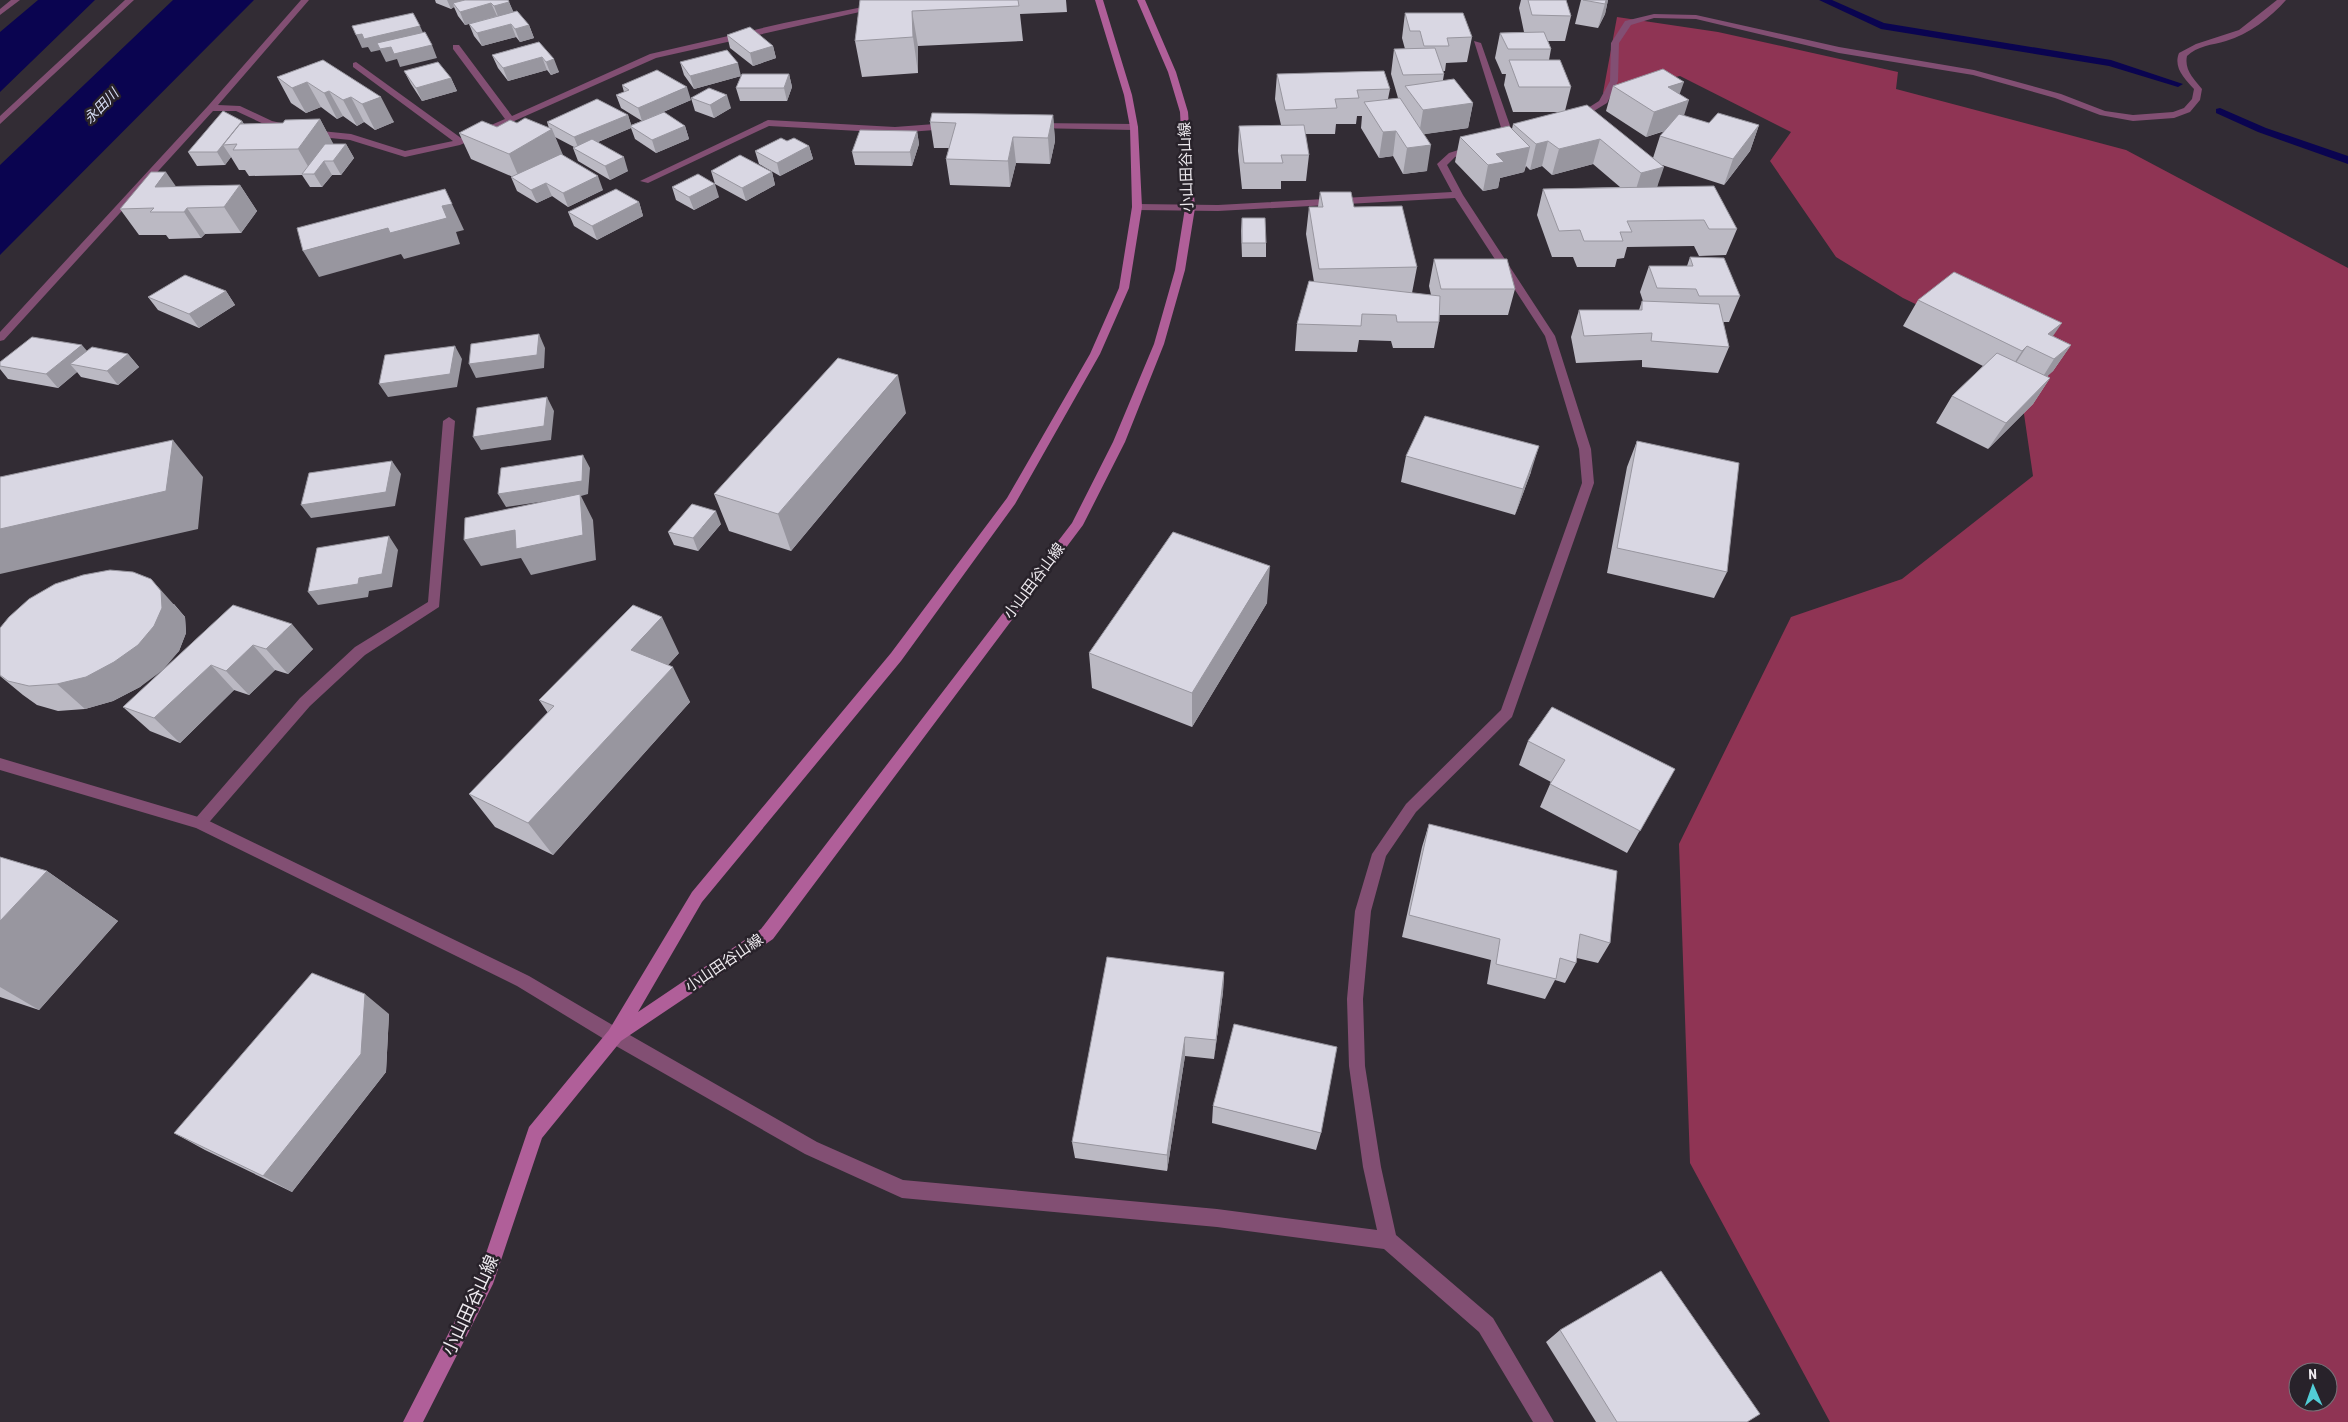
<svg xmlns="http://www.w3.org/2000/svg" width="2348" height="1422" font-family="'Roboto Condensed','Noto Sans JP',sans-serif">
<rect width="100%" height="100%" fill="#322c34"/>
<!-- forest -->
<path fill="#8f3454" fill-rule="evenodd" d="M1617,17L1718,32L1898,72L1896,89L2126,150L2348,268V1422H1830L1690,1163L1679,844L1791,617L1902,579L2033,476L2015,352L1903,298L1836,257L1770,161L1791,132L1680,76L1603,93ZM2298,1372H2328V1402H2298Z"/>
<!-- water -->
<path fill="#0a0450" d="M38,0H95L0,92V32Z
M173,0H254L0,255V165Z"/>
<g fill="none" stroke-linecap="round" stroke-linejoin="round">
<!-- stream -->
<path fill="#0a0450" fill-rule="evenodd" d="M1819,0H1832L1884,23L2111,60L2183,84L2178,87L2109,66L1881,29Z
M2220,108L2266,128L2348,156V164L2258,132L2216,113V109Z"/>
<!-- minor -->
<path fill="#824f73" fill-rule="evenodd" d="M11,0H20L0,15V9Z
M125,0H134L0,124V116Z
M301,0H309L218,105L240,106L272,121L290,125V129L266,125L236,111H213L4,340L0,341V332L208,106Z
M897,0H913L656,58L460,145L405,157L350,140L311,136L306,133L311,130L351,134L405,151L453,141L353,67V63L356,62L461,138L505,119L453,49V45H459L512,116L650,54L784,23Z
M2277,0H2286C2270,18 2249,34 2226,41C2212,45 2197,46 2187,56C2184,70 2194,79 2202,89L2200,100L2190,112L2174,118L2133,121L2100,115L2055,98L1973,75L1839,53L1696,19L1654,18L1631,25L1619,43L1618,81L1607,103L1579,120L1572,118L1599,101L1610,81L1611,43L1625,21L1654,14L1696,15L1839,47L1974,70L2061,94L2105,111L2133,115L2173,112L2184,108L2192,99L2194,89C2185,79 2173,68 2179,53L2196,44L2239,30Z
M1474,41L1481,43L1514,137L1512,139L1504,137Z
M768,120L895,127L948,123L952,126L948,129L895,133L769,126L648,183L640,181Z
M1035,123L1134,124L1138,127L1134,130L1032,128L1031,126Z
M1474,145L1477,146V150L1455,157L1447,165L1463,195L1555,336L1591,449L1594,483L1512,717L1416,812L1386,856L1371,911L1363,999L1365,1066L1381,1167L1396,1235L1493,1318L1554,1422H1533L1479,1332L1384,1249L1217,1227L902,1198L805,1154L609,1042L607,1036L609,1030L615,1028L621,1030L817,1142L903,1180L1217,1209L1377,1230L1363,1167L1349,1066L1347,999L1355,911L1372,854L1406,804L1501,710L1582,483L1579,449L1545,336L1455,198L1218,211L1137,210L1132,207L1137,204L1218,205L1452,192L1437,164L1449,153Z
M449,417L455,421L439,607L365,655L310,706L205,827L200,829L195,827L193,823L195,819L300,698L355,647L428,602L443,421Z"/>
<!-- tertiary -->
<path fill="#824f73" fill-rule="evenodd" d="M0,758L205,819L529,976L621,1030L623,1036L621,1042L615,1044L609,1042L517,986L196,828L0,770Z"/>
<!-- secondary -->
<path fill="#b05f99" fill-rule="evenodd" d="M1095,0H1103L1132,95L1138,127L1142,207L1129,288L1100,354L1015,504L901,661L702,902L638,1012L761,929L1072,523L1113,442L1154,344L1175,270L1185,208L1180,112L1168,72L1137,0H1145L1176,72L1188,112L1195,208L1185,270L1164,344L1125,442L1083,525L773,939L621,1041L542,1138L493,1284L423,1422H403L479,1274L529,1127L609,1030L692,892L891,653L1007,498L1090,354L1119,288L1132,207L1130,127L1124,95Z"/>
</g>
<!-- wall -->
<path fill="#bbb9c3" d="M435,0H508L509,2L513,12L529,25L534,38L520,42L516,37L482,46L474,36L469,24L497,16L465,25L458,16L454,7L451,9L436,3Z
M860,0H1066L1067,12L1020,14L1023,41L918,46V73L862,77L855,41Z
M1521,0H1566L1571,16L1565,41H1548L1551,49L1549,60L1571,87L1565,111L1653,158L1660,136L1665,131L1646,137L1606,111L1613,86L1680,94L1684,116L1709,123L1759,125L1750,151L1724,185L1662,165L1657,187L1737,229L1726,255L1699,256L1694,246L1627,247L1624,258L1617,259L1615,267H1577L1573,257H1552L1537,215L1543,189L1620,187L1593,164L1552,175L1542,166L1530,170L1526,166L1524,172L1500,178L1498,188L1483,191L1455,162L1460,137L1512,129L1513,124L1560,112H1513L1504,85L1506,74H1502L1495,58L1500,33L1524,32L1519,8Z
M1581,0H1608L1605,14L1598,28L1575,24Z
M1405,13L1472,37L1467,62L1446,63L1445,71H1443L1444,74L1443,80L1473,103L1468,128L1424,134L1427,171L1403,174L1393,156L1379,158L1361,128L1362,116H1357L1356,124H1336L1335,134H1305L1309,155L1306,181H1281V189H1242L1238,151L1239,126L1281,125L1275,99L1277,74L1390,89L1388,99L1398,98L1391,74L1394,49H1405L1402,38Z
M727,35L773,46L776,58L753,66L730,48Z
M539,42L559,72L551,75L547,70L508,81L498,68L492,55Z
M323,60L394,122L375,130L364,122L357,126L343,116L337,119L321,107L306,113L291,103L277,77Z
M680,62L741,76L789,74L792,87L787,101H740L736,88L741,76L694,89L684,75Z
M404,71L451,78L457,91L422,101L411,84Z
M622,85L691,100L661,113L685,126L689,139L656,153L635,139L631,128L598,142L628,171L610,180L578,161L573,148L574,147L555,137L562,155L603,190L568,207L552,196L537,203L517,191L511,177H513L471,159L459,133L497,127L517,123L549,128L547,122L628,115L631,125L642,121L621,108L616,95L624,92Z
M691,98L731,108L714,118L695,111Z
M1053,115L1055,141L1050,164L1016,163L1010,187L950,185L946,159L949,148H934L930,122Z
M320,119L333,144H346L354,158L341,175H332L322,187H310L302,175L249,176L245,170H239L231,157L225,165L197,166L188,152L242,121L244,124L283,123Z
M917,131L919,144L912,166L855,165L852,152Z
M787,141L809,146L813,159L780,176L759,164L755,151Z
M711,171L772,172L775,185L746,201L715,184Z
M240,185L257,211L241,233L205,234L201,238L169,239L166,235H139L120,209L175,186Z
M672,187L719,197L694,210L676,200Z
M1320,192L1354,207L1417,267L1412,293L1431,295L1429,286L1434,259L1515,289L1508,315H1439V322L1434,348H1393L1391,341L1359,340L1357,352L1295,351L1297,324L1314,282L1306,234L1309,207H1318Z
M639,202L643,216L597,240L574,226L568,212Z
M1242,218L1266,243V257H1242L1241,231Z
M1690,257L1740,296L1729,322H1723L1729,347L1718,373L1642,367V360L1576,363L1571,337L1579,310H1639L1642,301H1643L1640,292L1649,266H1687Z
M226,291L235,305L199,328L158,310L148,297Z
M1918,300L2053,336L2071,345L2053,371L2047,376L2050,378L2033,404L1988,449L1936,423L1952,396L1983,366L1903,326Z
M86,351L128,354L139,367L118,385L81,377L77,372L58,388L8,379L0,369V362Z
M906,413L791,551L729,531L714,494Z
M1637,441L1727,572L1714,598L1607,573L1627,467Z
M1406,456L1531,472L1515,515L1401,482Z
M721,524L698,551L674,545L668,532Z
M1267,603L1192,727L1092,688L1089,653Z
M174,604L185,617L186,633L179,651L140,687L113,701L85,709L58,711L37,705L23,695L0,676V628Z
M233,605L313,649L288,674L275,670L249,695L234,690L180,743L150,731L123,707Z
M679,653L668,665L690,702L553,855L495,827L469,794L548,713L539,700Z
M1528,741L1675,769L1627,853L1540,807L1551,782L1519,765Z
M1429,824L1610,943L1598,963L1577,958L1576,963L1565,983L1555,980L1545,999L1487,984L1491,960L1402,937L1422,847Z
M0,857L47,871L118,921L39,1010L0,997Z
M1224,972L1223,992L1214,1059L1185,1056L1167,1171L1075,1158L1072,1142Z
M389,1014L386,1072L292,1192L205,1150L174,1133Z
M1213,1106L1321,1133L1316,1150L1212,1123Z
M1560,1330L1747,1422H1596L1546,1342Z"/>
<!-- shaded-wall -->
<path fill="#98969f" d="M447,0H464L465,3H453L454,7L451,9Z
M1606,0H1608L1605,14L1598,28Z
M509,2L515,15L499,19L494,6Z
M491,3L497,16L465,25L460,12Z
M912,11L918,46V73L913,37Z
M511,24L516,37L482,46L477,33Z
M529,25L534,38L520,42L515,29Z
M420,26L426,39L432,45L437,58L400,67L397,59L386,62L380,50L371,52L368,47L362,48L356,35L362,34Z
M773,46L776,58L753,66L750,53Z
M542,57L547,70L508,81L503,68Z
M554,59L559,72L551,75L546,62Z
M738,63L741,76L694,89L690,76Z
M789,74L792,87L787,101L784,88Z
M451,78L457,91L422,101L416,88Z
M307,82L321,107L306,113L292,88Z
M1684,82L1676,104L1689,100L1681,125L1646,137L1654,112L1668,87Z
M687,87L691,100L642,121L638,108Z
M329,91L343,116L337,119L324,93Z
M727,95L731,108L714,118L710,105Z
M351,97L364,122L357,126L343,100Z
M381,97L394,122L375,130L362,104Z
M1473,103L1468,128L1419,135L1423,110Z
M628,115L632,127L630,126L631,128L579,150L574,137Z
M1053,115L1055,141L1050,164L1048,138Z
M320,119L334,145L313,175L298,149Z
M242,121L250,134L237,144L223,145L231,157L225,165L217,152Z
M1759,125L1750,151L1724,185L1733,159Z
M685,126L689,139L656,153L652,140Z
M552,129L563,155L520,180L509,154Z
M917,131L919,144L912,166L910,152Z
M1396,131L1393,156L1379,158L1383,132Z
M1013,137L1016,163L1010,187L1008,161Z
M1600,139L1593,164L1552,175L1559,149Z
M1548,141L1542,166L1530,170L1536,144Z
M346,144L354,158L341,175L333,161Z
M1431,145L1427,171L1403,174L1407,148Z
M809,146L813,159L780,176L777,163Z
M1530,147L1524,172L1500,178L1498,188L1483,191L1488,165L1496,154Z
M624,157L628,171L610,180L605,166Z
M324,161L332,175L322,187L314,174Z
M1664,167L1655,193L1633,199L1641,173Z
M166,172L184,198L155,187Z
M772,172L775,185L746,201L742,188Z
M598,176L603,190L568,207L563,193Z
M546,183L552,196L537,203L531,190Z
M715,184L719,197L694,210L689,197Z
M240,185L257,211L241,233L224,207Z
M445,189L464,230L456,232L460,244L404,259L401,254L319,277L303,251L388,228L442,206Z
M639,202L643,216L597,240L592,226Z
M187,208L205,234L201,238L184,212Z
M226,291L235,305L199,328L189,314Z
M2062,323L2044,349L2048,334Z
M539,334L545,348L544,368L476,378L469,364Z
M82,345L93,358L70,364L77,372L58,388L46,374Z
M2071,345L2053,371L2037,386L2054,359Z
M455,346L462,359L457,387L388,397L379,384Z
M2027,346L2010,372L2005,377L2022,351Z
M128,354L139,367L118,385L107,371Z
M898,375L906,413L791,551L778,514Z
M2050,378L2033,404L1988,449L2006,423Z
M547,397L554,411L551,440L481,450L473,437Z
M173,440L203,477L198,529L0,574V529Z
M1539,446L1531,472L1515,515L1523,489Z
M583,455L590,468L588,494L581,496L593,520L596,560L531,575L521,558L481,566L464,540L580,496L506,507L498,494Z
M392,461L401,474L395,506L311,518L301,505Z
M716,511L721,524L698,551L693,538Z
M389,536L398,550L392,587L369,591L368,597L318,605L308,592L359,578Z
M1270,566L1267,603L1192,727V693Z
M151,579L185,617L186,633L179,651L163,670L140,687L113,701L85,709L57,684Z
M662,617L679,653L650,685L631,650Z
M292,624L313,649L288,674L266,649Z
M253,645L275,670L249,695L226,671Z
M211,665L234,690L180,743L154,718Z
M673,667L690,702L553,855L528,823Z
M47,871L118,921L39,1010L0,987V921Z
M1224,972L1223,992L1214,1059L1216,1040Z
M365,994L389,1014L386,1072L292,1192L263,1176Z
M1185,1037V1056L1167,1171V1155Z"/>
<!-- building -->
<path fill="#d9d7e3" stroke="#98969f" d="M465,0H508L509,2L494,6L491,3L460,12L453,3Z
M860,0H1018L1019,6L912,11L913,37L855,41Z
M1528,0H1566L1571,16L1532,15Z
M1583,0H1606L1605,4Z
M517,11L529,25L515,29L511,24L477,33L469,24Z
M413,13L420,26L364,39L362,34L356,35L352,26Z
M1405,13H1463L1472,37L1447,38L1449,46H1424L1420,31H1410Z
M750,27L773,46L750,53L727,35Z
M425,32L432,45L394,54L391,47L380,49L377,43Z
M1544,32L1551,49H1508L1500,33Z
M539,42L554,59L546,62L542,57L503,68L492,55Z
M1435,48L1444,74L1403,75L1394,49Z
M727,50L738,63L690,76L680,62Z
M323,60L381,97L362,104L351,97L343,100L329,91L324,93L307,82L292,88L277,77Z
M1509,60H1560L1571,87H1519Z
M438,62L451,78L416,88L404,71Z
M1663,69L1684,82L1668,87L1689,100L1654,112L1613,86Z
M657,70L687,87L638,108L616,95L629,90L622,85Z
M1384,71L1390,89L1357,90L1359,98L1335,99L1337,108L1285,110L1277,74Z
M742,74H789L784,88H736Z
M1454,79L1473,103L1423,110L1405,86Z
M709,88L727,95L710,105L691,98Z
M1400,98L1431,145L1407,148L1396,131L1383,132L1364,102Z
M597,99L628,115L574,137L547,122Z
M1587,105L1664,167L1641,173L1600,139L1559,149L1548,141L1536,144L1513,124Z
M223,111L242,121L217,152H188Z
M664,112L685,126L652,140L630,126Z
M932,113L1053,115L1048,138L1013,137L1008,161L946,159L956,123L930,122Z
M1718,113L1759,125L1733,159L1660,136L1679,114L1709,123Z
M525,118L552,129L509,154L459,133L482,121L497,127L510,120L517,123Z
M320,119L298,149L233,150L237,144L223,145L240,124L283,123L285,120Z
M1304,125L1309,155H1281L1283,163H1244L1239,126Z
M1509,126L1530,147L1496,154L1504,162L1488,165L1460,137Z
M860,130L917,131L910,152H852Z
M781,138L787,141L794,138L809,146L777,163L755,151Z
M592,139L624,157L605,166L573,148Z
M325,144H346L333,161H324L314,174H302Z
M561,154L598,176L563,193L546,183L531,190L511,177Z
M740,155L772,172L742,188L711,171Z
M151,172H166L155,187L240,185L224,207L187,208L184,212H150L154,208L120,209Z
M698,174L715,184L689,197L672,187Z
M1714,186L1737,229H1709L1704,220L1627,221L1632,232H1620L1623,241H1584L1580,230L1559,231L1543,189Z
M445,189L452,204L442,206L447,218L390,233L388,228L303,251L297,228Z
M616,189L639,202L592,226L568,212Z
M1320,192H1351L1354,207L1402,206L1417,267L1319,269L1309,207H1323Z
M1242,218H1265L1266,243H1242Z
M1690,257L1724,258L1740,296H1699L1696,289L1657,288L1649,266H1693Z
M1434,259H1507L1515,289H1441Z
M1954,272L2062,323L2048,334L2071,345L2054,359L2027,346L2022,351L1918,300Z
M185,275L226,291L189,314L148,297Z
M1309,281L1440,296L1439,322H1397L1396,315L1362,314L1361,326L1297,324Z
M1642,301L1719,304L1729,347L1651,341L1652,333L1584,336L1579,310H1642Z
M539,334L537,355L469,364L471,344Z
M32,337L82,345L46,374L0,366V362Z
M455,346L450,374L379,384L385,355Z
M92,347L128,354L107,371L70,364Z
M1997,353L2050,378L2006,423L1952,396Z
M838,358L898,375L778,514L714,494Z
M547,397L544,426L473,437L477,408Z
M1425,416L1539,446L1523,489L1406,456Z
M173,440L166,491L0,529V477Z
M1637,441L1739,463L1727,572L1617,548Z
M583,455L582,481L498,494L501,468Z
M392,461L386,492L301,505L309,473Z
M580,494L583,535L516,549L515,530L464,540L465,518Z
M692,504L716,511L693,538L668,532Z
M1173,532L1270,566L1192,693L1089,653Z
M389,536L382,574L359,578L358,584L308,592L317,548Z
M110,570L133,572L151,579L161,591L162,608L154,626L138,645L114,662L86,677L57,684L29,686L8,681L0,675V628L9,617L29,599L55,584L83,575Z
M233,605L292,624L266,649L253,645L226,671L211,665L154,718L123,707Z
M633,605L662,617L631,650L673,667L528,823L469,794L554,706L539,700Z
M1552,707L1675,769L1640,831L1550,784L1565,760L1528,741Z
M1429,824L1617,871L1610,943L1580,934L1576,963L1560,958L1556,979L1496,964L1500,939L1409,915Z
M0,857L47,871L0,921Z
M1107,957L1224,972L1216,1040L1185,1037L1167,1155L1072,1142Z
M312,973L365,994L361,1054L263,1176L174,1133Z
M1234,1024L1337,1047L1321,1133L1213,1106Z
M1661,1271L1760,1414L1747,1422H1617L1560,1330Z"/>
<g text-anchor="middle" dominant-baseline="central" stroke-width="5" stroke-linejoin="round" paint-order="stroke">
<!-- far-water labels -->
<g font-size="14" font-style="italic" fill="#d7def5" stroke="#28222a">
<text transform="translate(101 106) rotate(-46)">永田川</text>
</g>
<!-- street labels -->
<g font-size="15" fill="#eeeaef" stroke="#28222a">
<text transform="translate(1186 167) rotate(-92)">小山田谷山線</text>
<text transform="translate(1034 581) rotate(-53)">小山田谷山線</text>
<text transform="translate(724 963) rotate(-34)">小山田谷山線</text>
</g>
<!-- near-street labels -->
<g font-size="18" fill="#eeeaef" stroke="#28222a">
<text transform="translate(470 1305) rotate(-65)">小山田谷山線</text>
</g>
</g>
<!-- north arrow -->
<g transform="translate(2313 1387) rotate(358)"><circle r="24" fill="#28222a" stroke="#777279"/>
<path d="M0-4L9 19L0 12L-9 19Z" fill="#52ccd6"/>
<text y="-8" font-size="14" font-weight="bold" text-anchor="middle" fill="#eeeaef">N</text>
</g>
</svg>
